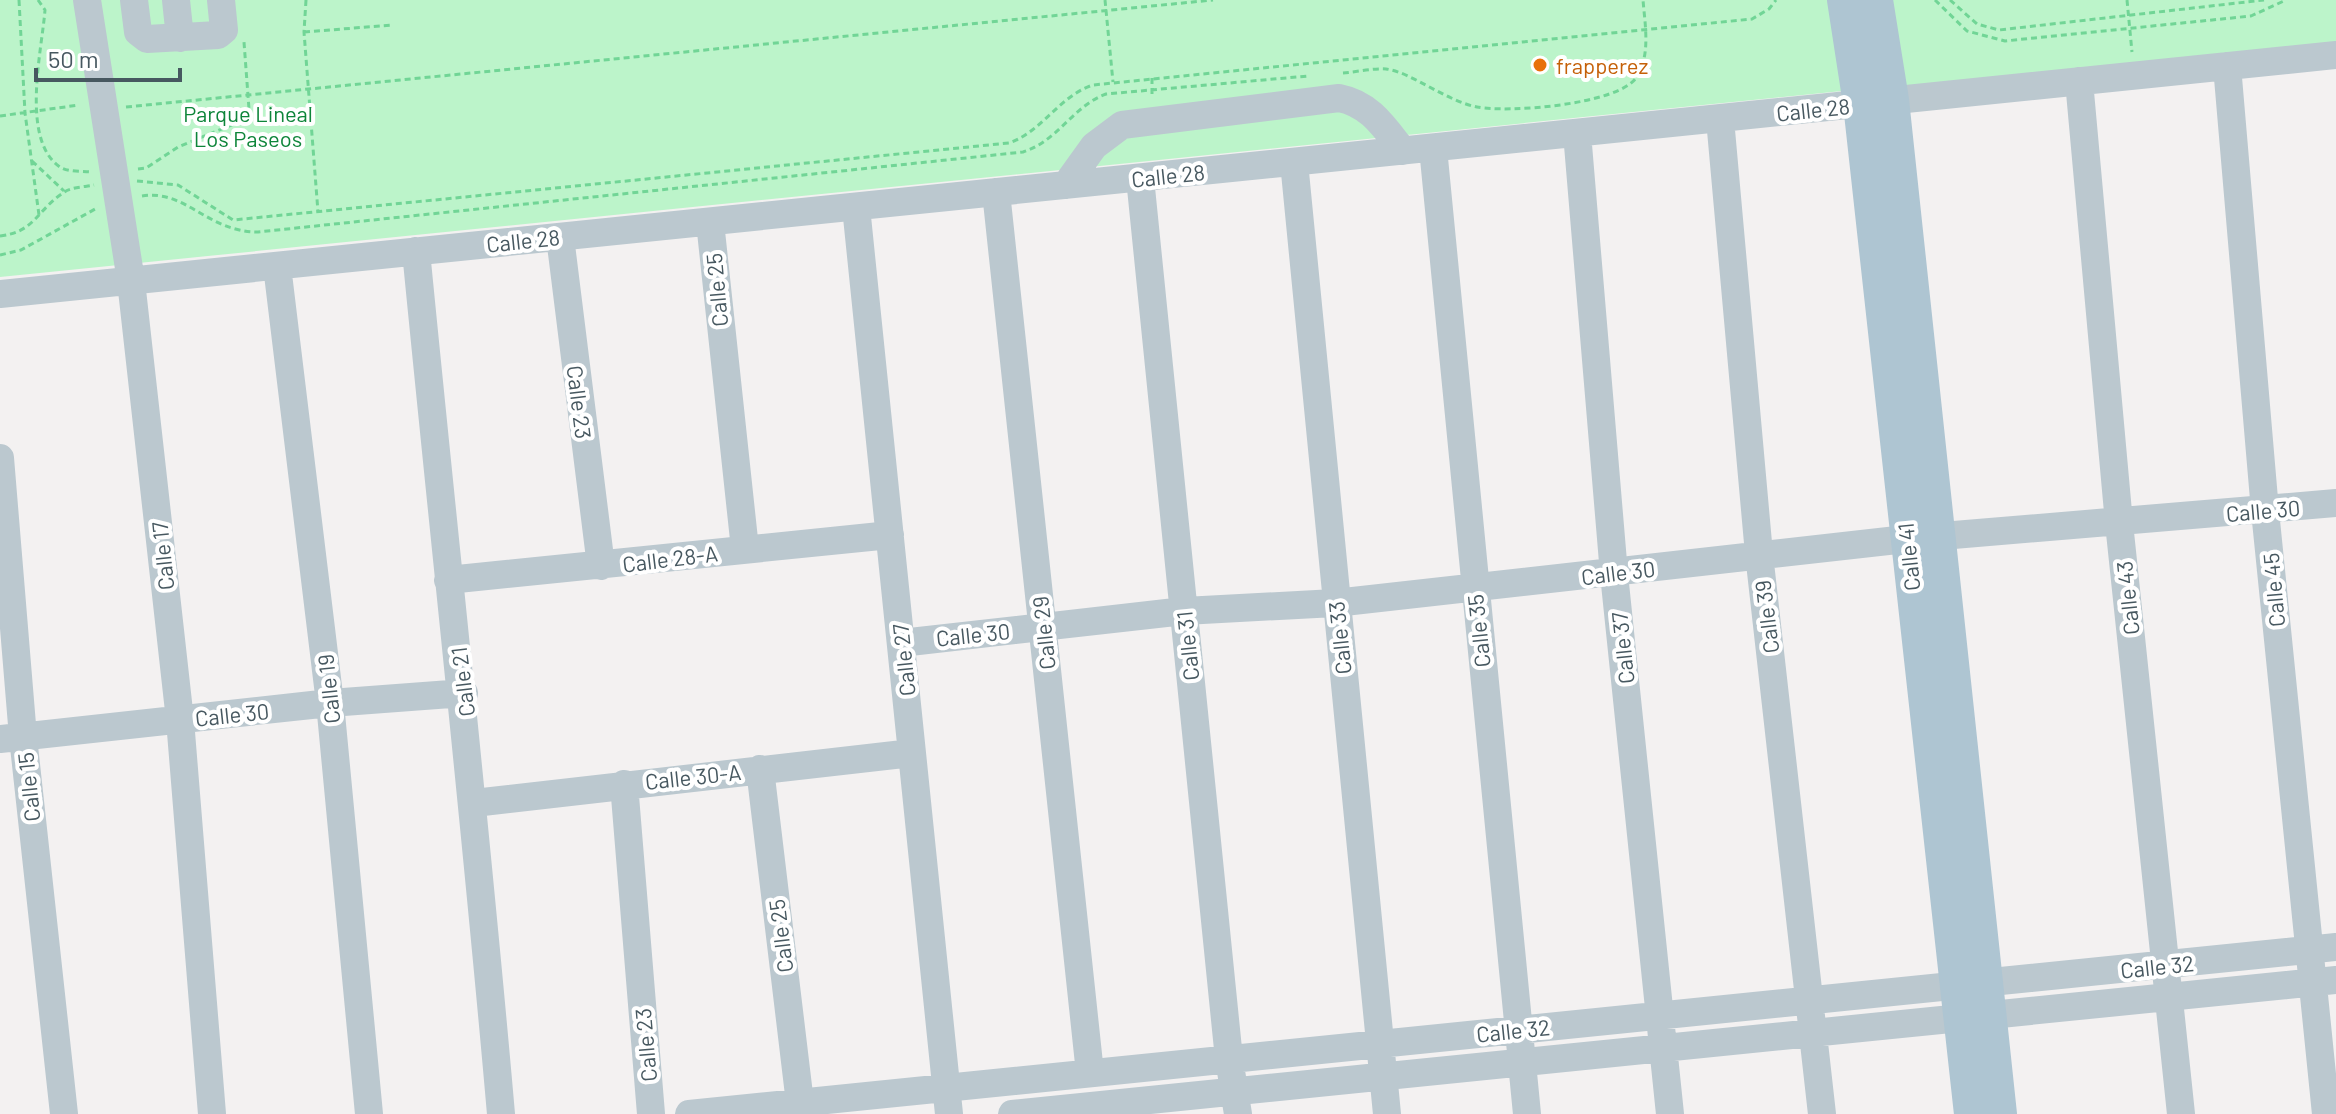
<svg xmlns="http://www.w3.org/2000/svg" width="2336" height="1114" font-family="Barlow,sans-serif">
<rect width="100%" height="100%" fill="#f3f1f1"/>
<!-- green -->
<path fill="#bcf4ca" d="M0,0H1829L1842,91L0,277Z
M1888,0H2336V47L1909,87L1904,83Z"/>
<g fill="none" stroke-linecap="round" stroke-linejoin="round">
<!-- path -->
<path stroke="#71d596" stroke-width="3" stroke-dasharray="6 4" stroke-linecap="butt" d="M19,0L25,113L39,215
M38,0L45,10C42,50 20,140 60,167C68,172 81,171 91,172
M306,0L304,32L318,212
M1105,0L1113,82
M1935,0L1967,31L2005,41L2251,16L2286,0
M1950,0L1977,24L1999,30L2264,0
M2127,0L2132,52
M304,32L393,25
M1343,73C1357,72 1373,68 1386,69C1411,72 1446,101 1477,107C1508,113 1616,105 1636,78C1651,56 1645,25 1643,0
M1152,78V98
M126,107L1213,0
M0,116L79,105
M32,161L64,191
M138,169L146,168L178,147L241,121L249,109L244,42
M137,181L178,185L233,220L1009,143C1043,131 1059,96 1093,85L1752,19L1769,9L1776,0
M142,196C186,189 207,232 258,232L1023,152C1058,141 1073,106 1106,94L1308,76
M0,236C35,232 37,210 63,193C70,187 85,187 94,185
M0,255L21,250L97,208"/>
<!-- minor -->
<path stroke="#bbc8cf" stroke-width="28" d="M87,0L131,281L180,720L212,1114
M134,0L138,32L147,39L218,35L224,30L221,0
M176,0L180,38
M2227,66L2265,511L2326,1114
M2079,81L2119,523L2181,1114
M1720,119L1759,554L1822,1114
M1577,133L1614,574L1670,1114
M1433,148L1527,1114
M1294,162L1387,1114
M1140,178L1229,1059L1238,1114
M1066,185L1094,146L1122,125L1339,98C1370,104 1384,127 1403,151
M996,192L1090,1073
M856,207L949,1114
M710,222L745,549
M560,237L601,566
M416,251C444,539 476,826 501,1114
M277,266L330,703L369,1114
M0,294L2336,55
M0,458L23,737L64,1114
M448,580L890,535
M901,643L1184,611L1335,603L1906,539L2336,503
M0,739L330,703L464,693
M760,769L800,1103
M624,784L651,1114
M474,803L912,753
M689,1114L2336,947
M1012,1114L2336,980"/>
<!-- major -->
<path stroke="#aec5d2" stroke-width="34" d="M1844,0L1860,104L1971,1114
M1876,0L1892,100L2000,1114"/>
</g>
<!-- markers -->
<circle fill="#e8710a" stroke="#fff" stroke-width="3" cx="1540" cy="65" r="8"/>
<g text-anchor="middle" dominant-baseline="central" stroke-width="8" stroke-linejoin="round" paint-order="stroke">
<!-- food labels -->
<g font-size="22" fill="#c56008" stroke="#fff" text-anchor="start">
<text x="1556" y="65">frapperez</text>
</g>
<!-- street labels -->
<g font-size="22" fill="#475860" stroke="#fff">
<text transform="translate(1813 109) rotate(-6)">Calle 28</text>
<text transform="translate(1168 175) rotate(-6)">Calle 28</text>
<text transform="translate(523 240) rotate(-6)">Calle 28</text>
<text transform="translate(716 290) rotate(-95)">Calle 25</text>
<text transform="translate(580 402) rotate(83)">Calle 23</text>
<text transform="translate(2263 510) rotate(-5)">Calle 30</text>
<text transform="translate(162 556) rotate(-96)">Calle 17</text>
<text transform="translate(1908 557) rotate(-96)">Calle 41</text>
<text transform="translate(670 558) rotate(-7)">Calle 28-A</text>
<text transform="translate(1618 572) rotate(-7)">Calle 30</text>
<text transform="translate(2273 590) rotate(-95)">Calle 45</text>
<text transform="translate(2127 598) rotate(-96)">Calle 43</text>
<text transform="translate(1766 617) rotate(-97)">Calle 39</text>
<text transform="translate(1478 631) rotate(-96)">Calle 35</text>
<text transform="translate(1043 633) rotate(-96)">Calle 29</text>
<text transform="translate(973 634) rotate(-6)">Calle 30</text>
<text transform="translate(1339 638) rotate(-96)">Calle 33</text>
<text transform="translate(1187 646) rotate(-96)">Calle 31</text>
<text transform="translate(1622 648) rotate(-96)">Calle 37</text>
<text transform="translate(903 660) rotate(-96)">Calle 27</text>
<text transform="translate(462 682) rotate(-97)">Calle 21</text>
<text transform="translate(328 689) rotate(-96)">Calle 19</text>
<text transform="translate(232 714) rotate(-6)">Calle 30</text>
<text transform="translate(693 776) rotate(-6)">Calle 30-A</text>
<text transform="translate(28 787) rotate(-96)">Calle 15</text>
<text transform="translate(780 936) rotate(-97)">Calle 25</text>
<text transform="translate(2157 966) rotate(-6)">Calle 32</text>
<text transform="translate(1513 1030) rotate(-6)">Calle 32</text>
<text transform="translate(645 1045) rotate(-95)">Calle 23</text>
</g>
<!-- park labels -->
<g font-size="22" fill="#0e853a" stroke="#fff">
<text x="248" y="113">Parque Lineal<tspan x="248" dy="25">Los Paseos</tspan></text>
</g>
</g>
<!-- scale -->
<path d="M36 68v12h144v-12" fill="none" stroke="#475860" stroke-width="4"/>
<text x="48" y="68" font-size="24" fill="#475860" stroke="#ffffff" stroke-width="6" paint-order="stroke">50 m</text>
</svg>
